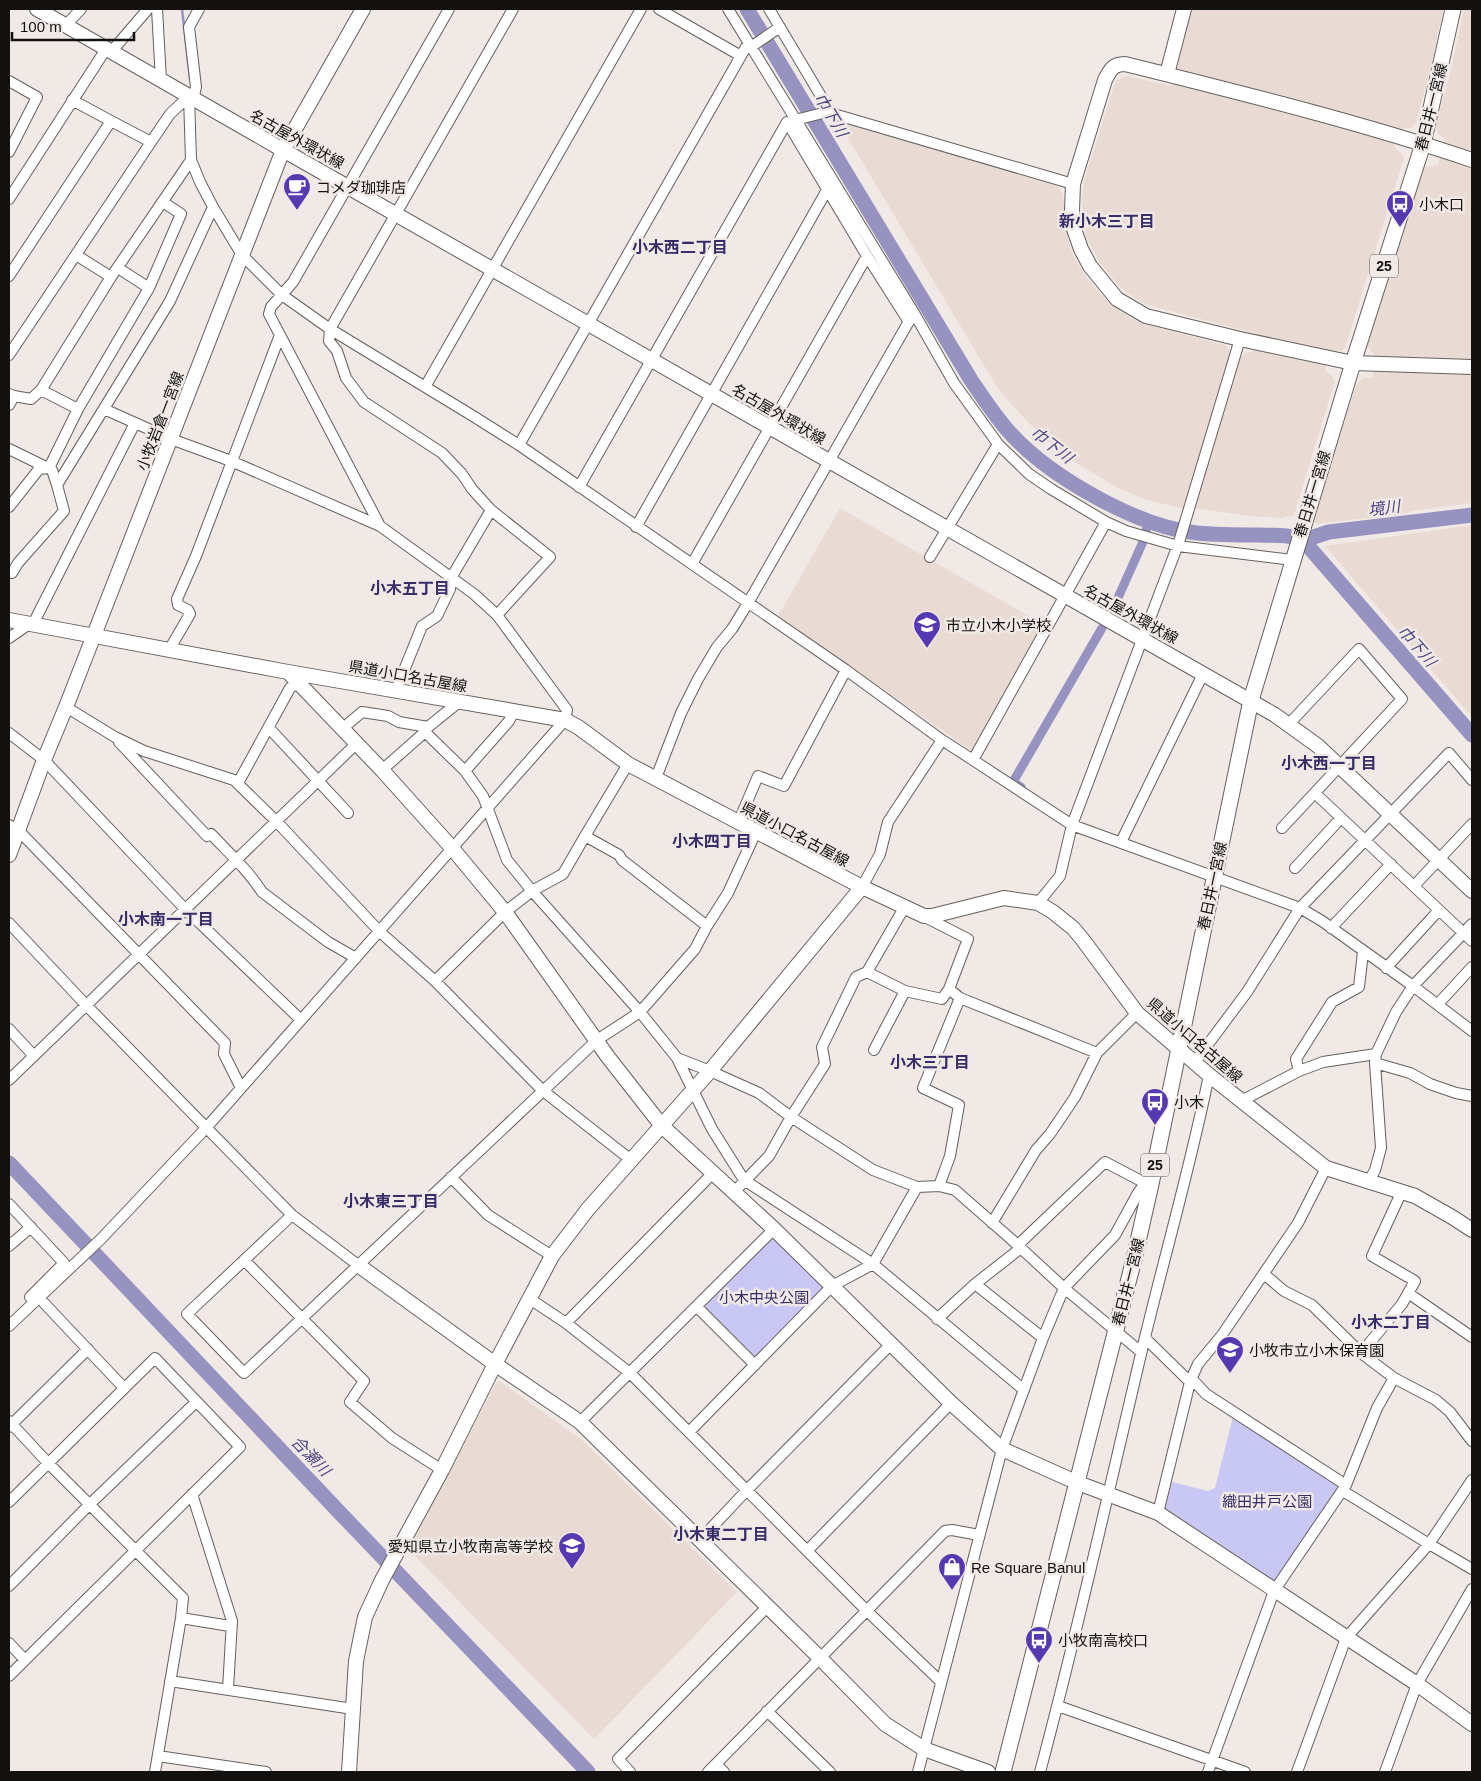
<svg xmlns="http://www.w3.org/2000/svg" width="1481" height="1781" font-family="Arial,'Noto Sans JP',sans-serif">
<rect width="100%" height="100%" fill="#f0e9e6"/>
<!-- built -->
<path fill="#e9dbd3" d="M1188,9H1443L1431,66L1416,123L1411,128L1398,129L1394,147L1402,154L1404,158L1345,348L1341,351L1331,352L1325,370L1330,374L1335,381L1294,515L1282,518L1250,516L1194,508L1240,359L1245,353L1252,352L1258,334L1158,308L1143,303L1129,294L1119,286L1099,262L1086,236L1084,224L1082,199L1084,181L1114,86L1117,80L1127,76L1172,86L1173,66Z
M1464,9H1472V503L1414,511L1408,513L1316,524L1314,521L1356,384L1363,378H1372L1377,358L1367,346L1419,178L1425,167L1438,165L1445,139L1438,134L1436,124L1450,74Z
M836,118L1058,186L1063,194L1066,231L1072,253L1084,274L1104,298L1129,317L1144,324L1225,345L1231,352L1185,509L1147,500L1118,488L1078,464L1043,438L1010,403L997,387Z
M840,508L1043,624L972,751L778,616Z
M1472,525V717L1325,546Z
M498,1380L582,1440L737,1592L594,1739L408,1549Z"/>
<!-- green -->
<path fill="#c9c7f3" d="M774,1236L824,1286L755,1357L704,1307Z
M1233,1417L1341,1486L1273,1584L1163,1512L1172,1482L1208,1491L1215,1488Z"/>
<g fill="none" stroke-linecap="round" stroke-linejoin="round">
<!-- stream -->
<path stroke="#9693c1" stroke-width="2.5" d="M182,9L190,79"/>
<!-- canal -->
<path stroke="#9693c1" stroke-width="9" d="M1113,609L1142,544L1149,521
M1021,787L1013,782L1102,628"/>
<!-- river -->
<path stroke="#9693c1" stroke-width="15" d="M747,9L971,380C984,399 996,418 1012,435C1052,478 1138,527 1197,533C1218,535 1240,535 1261,535C1272,536 1285,534 1295,538C1300,540 1304,543 1308,546L1472,735
M1301,541L1329,532L1472,515
M9,1163L341,1514L588,1772"/>
<defs>
<path id="street" d="M157,9L161,80
M659,9L741,56
M728,9L914,313L954,383L998,444L1029,474L1051,489L1106,522L1126,531L1178,546L1292,560
M769,9L831,113
M66,25L81,9
M111,52L148,9
M9,81L37,97L9,152
M189,96L191,160L200,182L213,207L242,255L282,295L330,329L473,416L519,445L846,670L942,740L973,760
M193,99L196,87L189,27L199,9
M72,100L111,121
M795,120L827,112L1073,184
M9,199L106,49
M76,255L111,277
M118,268L149,288
M9,276L111,121L151,142
M1240,339L1179,542L1072,825L1300,908L1322,921L1413,986L1472,1031
M9,355L151,142L170,114L189,96
M425,387L641,9
M41,390L78,409
M9,394L14,396L31,399L41,390L111,277L191,160
M9,405L14,396
M519,445L746,47H751L780,27
M9,449L52,470L57,485L170,301L213,207
M579,487L787,122L867,256L909,322
M9,507L39,469L49,468L78,409L149,288L181,214L163,202
M380,526L269,314L271,307L293,282L449,9
M636,527L827,190L831,187
M930,557L998,444
M692,564L867,256
M12,573L18,563L64,511L57,485
M497,615L550,557L491,510L472,489L462,474L442,453L364,402L346,378L337,351L329,341L330,329L513,9
M9,638L35,620L135,423
M169,650L190,614L188,610L178,605L177,599L196,556L280,335
M396,690L422,626L437,616L450,589L451,578L491,510
M66,707L115,737L144,751L234,780L277,822L380,932L435,981L542,1090L631,1160
M269,728L348,813
M342,729L362,712L388,716L399,722L428,727
M425,732L465,771L483,796L507,860L532,891L640,1012L677,1058L712,1129L744,1180L873,1264L1024,1390
M9,733L44,760L185,909L301,1020
M119,742L207,836L211,834C229,853 248,870 262,892L328,942L356,958
M382,770L425,732L428,727L459,702
M465,771L509,721L514,711
M656,778L681,713L698,679L717,647L732,629L748,603L912,316
M238,783L290,688L298,683
M1319,797L1472,941
M738,823L758,776L784,786L846,670
M9,825L18,830L225,1043L224,1054L241,1088
M1282,828L1402,699L1359,649L1289,724
M1121,842L1203,674
M1295,868L1341,818
M1414,886L1472,824
M862,887L880,854L888,822L942,740
M1038,903L1060,876L1072,825L973,760L1106,522
M925,917L968,939L949,989
M9,923L86,1005L292,1215L358,1265
M707,926L728,893L756,832
M1331,928L1391,864
M1386,968L1439,910
M867,972L905,991L942,999L949,989L960,998
M435,981L505,912L532,891L563,874L585,836
M1438,1004L1472,967
M9,1029L34,1056
M874,1050L905,991
M677,1058L710,1071L759,1093L791,1117L873,1170L917,1187L939,1186L955,1190L1011,1239L1064,1288L1141,1352
M1194,1063L1247,992L1300,908L1449,753L1472,780
M1375,1063L1410,1073L1430,1084L1456,1093L1472,1096
M1299,1071L1296,1059L1332,1002L1359,987L1363,952
M9,1080L356,744
M1241,1101L1299,1071L1323,1062L1376,1054
M451,1177L488,1215L552,1256
M1369,1181L1375,1170L1381,1148L1375,1063L1376,1054L1396,1012L1413,986L1472,924
M939,1186L950,1156L959,1105L923,1088L960,998L1097,1053
M733,1193L769,1156L791,1117L825,1064L822,1047L856,977L867,972L904,908
M9,1204L64,1263L30,1297
M292,1215L187,1314L244,1373L597,1040L640,1012L695,949L707,926L622,860L619,855L585,836L628,764
M992,1223L1036,1150L1050,1134L1075,1097L1097,1053L1137,1013
M1018,1245L1105,1162L1145,1183
M9,1246L31,1227
M244,1260L364,1381L350,1402L392,1438L442,1470
M1264,1274L1284,1291L1312,1305L1361,1353L1394,1378L1436,1400L1450,1412L1472,1441
M975,1284L1043,1338
M1408,1293L1472,1337
M530,1299L566,1323L630,1373L866,1610L941,1682
M44,1303L124,1388
M697,1307L755,1365
M937,1319L975,1284L1021,1248
M566,1323L713,1173
M9,1326L101,1239L206,1128L565,720L567,710L497,615L474,594L380,526L231,461L171,439L104,409
M1145,1338L1190,1382
M1361,1353L1402,1304L1415,1281L1372,1256L1402,1191
M1192,1379L1206,1394L1346,1485
M9,1421L48,1463L183,1598L181,1618L155,1772
M580,1422L774,1229
M9,1427L88,1349
M689,1432L832,1286L873,1264L917,1187
M1343,1491L1429,1544L1472,1569
M192,1494L232,1621L228,1689
M9,1502L155,1358L240,1447L9,1676
M1158,1513L1190,1382L1198,1364L1222,1335L1298,1223L1326,1168
M699,1541L747,1490L891,1344
M807,1551L951,1403
M9,1586L90,1504L196,1402
M181,1618L230,1626
M9,1643L24,1659
M170,1681L353,1709
M1058,1706L1245,1772
M767,1711L830,1772
M158,1756L266,1772
M716,1764L724,1772
M630,1772L618,1759L767,1607
M708,1772L945,1531L952,1530L979,1535
M918,1772L1002,1449L1043,1338L1064,1288L1115,1235L1138,1193L1145,1183L1151,1184
M1040,1772C1077,1634 1108,1494 1141,1354C1163,1261 1190,1169 1209,1075
M1208,1772L1274,1591L1346,1485L1377,1408L1394,1378
M1297,1772L1346,1638L1429,1544L1472,1480
M1385,1772L1417,1684L1472,1589"/>
<path id="secondary" d="M37,9L283,150L1275,715L1318,746L1472,891
M1167,74L1184,9
M1472,160C1359,122 1241,93 1125,64C1113,64 1110,70 1105,80L1073,184L1072,210L1074,229L1081,249L1090,266L1117,299L1146,316L1240,339L1353,363L1472,367
M9,620L288,672L565,720L578,727L628,764L862,887L924,916H932L1004,898L1038,903L1053,912L1073,928L1083,940L1137,1013L1209,1075L1326,1168L1415,1196L1452,1217L1472,1230
M288,672L382,770L452,848L505,912L608,1057L662,1126L774,1229L951,1403L1002,1449L1078,1483L1158,1513L1417,1684L1472,1724
M9,855L44,760L66,707L283,150L363,9
M358,1265L495,1364L580,1422L820,1658L885,1724L924,1749L988,1772
M349,1772L356,1661L365,1617L382,1580L442,1470L495,1364L552,1256L588,1209L710,1071L862,887"/>
<path id="primary" d="M1003,1772L1134,1259L1151,1184L1251,700L1353,363L1423,144L1453,9"/>
</defs>
<!-- street casing -->
<use href="#street" stroke="#65605d" stroke-width="12"/>
<!-- secondary casing -->
<use href="#secondary" stroke="#65605d" stroke-width="16"/>
<!-- primary casing -->
<use href="#primary" stroke="#65605d" stroke-width="17"/>
<!-- street -->
<use href="#street" stroke="#fff" stroke-width="10"/>
<!-- secondary -->
<use href="#secondary" stroke="#fff" stroke-width="14"/>
<!-- primary -->
<use href="#primary" stroke="#fff" stroke-width="15"/>
</g>
<!-- icons -->
<defs>
<symbol id="cafe-pin" viewBox="-11 -11 22 30"><path d="M0 17L-7.5 6A9.5 9.5 0 1 1 7.5 6Z" fill="#5639b1" stroke="#f0e9e6"/><path d="M-5.5-4.5H6V0H3Q3 3.5 0 3.5H-2.5Q-5.5 3.5-5.5 0ZM3-3.2v2h1.7v-2ZM-6 4.5H4V6H-6Z" fill="#fff"/></symbol>
<symbol id="bus-pin" viewBox="-11 -11 22 30"><path d="M0 17L-7.5 6A9.5 9.5 0 1 1 7.5 6Z" fill="#5639b1" stroke="#f0e9e6"/><path d="M-5-6H5V4H4V6H2V4H-2V6H-4V4H-5ZM-3.5-4V0h7V-4ZM-3.5 1.2v1.5H-2V1.2ZM2 1.2v1.5H3.5V1.2Z" fill="#fff"/></symbol>
<symbol id="school-pin" viewBox="-11 -11 22 30"><path d="M0 17L-7.5 6A9.5 9.5 0 1 1 7.5 6Z" fill="#5639b1" stroke="#f0e9e6"/><path d="M0-5L7-2L0 1L-7-2ZM-4 1L0 2.5L4 1V4Q0 6-4 4Z" fill="#fff"/></symbol>
<symbol id="shop-pin" viewBox="-11 -11 22 30"><path d="M0 17L-7.5 6A9.5 9.5 0 1 1 7.5 6Z" fill="#5639b1" stroke="#f0e9e6"/><path d="M-5-2.5h2.3a2.7 3.5 0 0 1 5.4 0H5L5.5 6h-11ZM-1.5-2.5h3a1.5 2.3 0 0 0-3 0Z" fill="#fff"/></symbol>
</defs>
<g fill-rule="evenodd">
<use href="#cafe-pin" x="281" y="171" width="32" height="43"/>
<use href="#bus-pin" x="1384" y="188" width="32" height="43"/>
<use href="#school-pin" x="911" y="609" width="32" height="43"/>
<use href="#bus-pin" x="1139" y="1086" width="32" height="43"/>
<use href="#school-pin" x="1214" y="1334" width="32" height="43"/>
<use href="#school-pin" x="556" y="1530" width="32" height="43"/>
<use href="#shop-pin" x="936" y="1551" width="32" height="43"/>
<use href="#bus-pin" x="1023" y="1624" width="32" height="43"/>
</g>
<g text-anchor="middle" dominant-baseline="central" stroke-width="5" stroke-linejoin="round" paint-order="stroke">
<!-- shield labels -->
<g fill="#f0e9e6" stroke="#555250" stroke-width="1">
<rect x="1370" y="254.5" width="28" height="23" rx="4"/>
<rect x="1141" y="1153.5" width="28" height="23" rx="4"/>
</g>
<g font-size="14" font-weight="bold" fill="#131110">
<text x="1384" y="266">25</text>
<text x="1155" y="1165">25</text>
</g>
<!-- street labels -->
<g font-size="15" fill="#131110" stroke="#f0e9e6">
<text transform="translate(1431 107) rotate(-76)">春日井一宮線</text>
<text transform="translate(297 139) rotate(29)">名古屋外環状線</text>
<text transform="translate(779 414) rotate(30)">名古屋外環状線</text>
<text transform="translate(160 421) rotate(-69)">小牧岩倉一宮線</text>
<text transform="translate(1312 494) rotate(-73)">春日井一宮線</text>
<text transform="translate(1131 614) rotate(29)">名古屋外環状線</text>
<text transform="translate(408 676) rotate(10)">県道小口名古屋線</text>
<text transform="translate(795 834) rotate(28)">県道小口名古屋線</text>
<text transform="translate(1212 886) rotate(-78)">春日井一宮線</text>
<text transform="translate(1195 1040) rotate(41)">県道小口名古屋線</text>
<text transform="translate(1128 1282) rotate(-76)">春日井一宮線</text>
</g>
<!-- poi labels -->
<g font-size="15" fill="#131110" stroke="#f0e9e6" text-anchor="start">
<text x="316" y="187">コメダ珈琲店</text>
<text x="1419" y="204">小木口</text>
<text x="946" y="625">市立小木小学校</text>
<text x="1174" y="1102">小木</text>
<text x="1249" y="1350">小牧市立小木保育園</text>
<text x="553" y="1546" text-anchor="end">愛知県立小牧南高等学校</text>
<text x="971" y="1567">Re Square Banul</text>
<text x="1058" y="1640">小牧南高校口</text>
</g>
<!-- park labels -->
<g font-size="15" fill="#382e68" stroke="#f0e9e6">
<text x="764" y="1297">小木中央公園</text>
<text x="1267" y="1501">織田井戸公園</text>
</g>
<!-- water labels -->
<g font-size="16" font-style="italic" fill="#4d4480" stroke="#f0e9e6">
<text transform="translate(831 115) rotate(59)">巾下川</text>
<text transform="translate(1052 445) rotate(38)">巾下川</text>
<text transform="translate(1384 508) rotate(-7)">境川</text>
<text transform="translate(1417 646) rotate(49)">巾下川</text>
<text transform="translate(311 1456) rotate(46)">合瀬川</text>
</g>
<!-- neighbourhood labels -->
<g font-size="16" font-weight="bold" fill="#372d69" stroke="#f0e9e6">
<text x="1107" y="221">新小木三丁目</text>
<text x="680" y="247">小木西二丁目</text>
<text x="410" y="588">小木五丁目</text>
<text x="1329" y="763">小木西一丁目</text>
<text x="712" y="841">小木四丁目</text>
<text x="166" y="919">小木南一丁目</text>
<text x="930" y="1062">小木三丁目</text>
<text x="391" y="1201">小木東三丁目</text>
<text x="1391" y="1322">小木二丁目</text>
<text x="721" y="1534">小木東二丁目</text>
</g>
</g>
<!-- border -->
<rect width="1481" height="1781" fill="none" stroke="#131110" stroke-width="20"/>
<!-- scale -->
<path d="M12 32v8h122v-8" fill="none" stroke="#131110" stroke-width="2.5"/>
<text x="20" y="32" font-size="15" fill="#131110" stroke="#f0e9e6" stroke-width="4" paint-order="stroke">100 m</text>
</svg>
